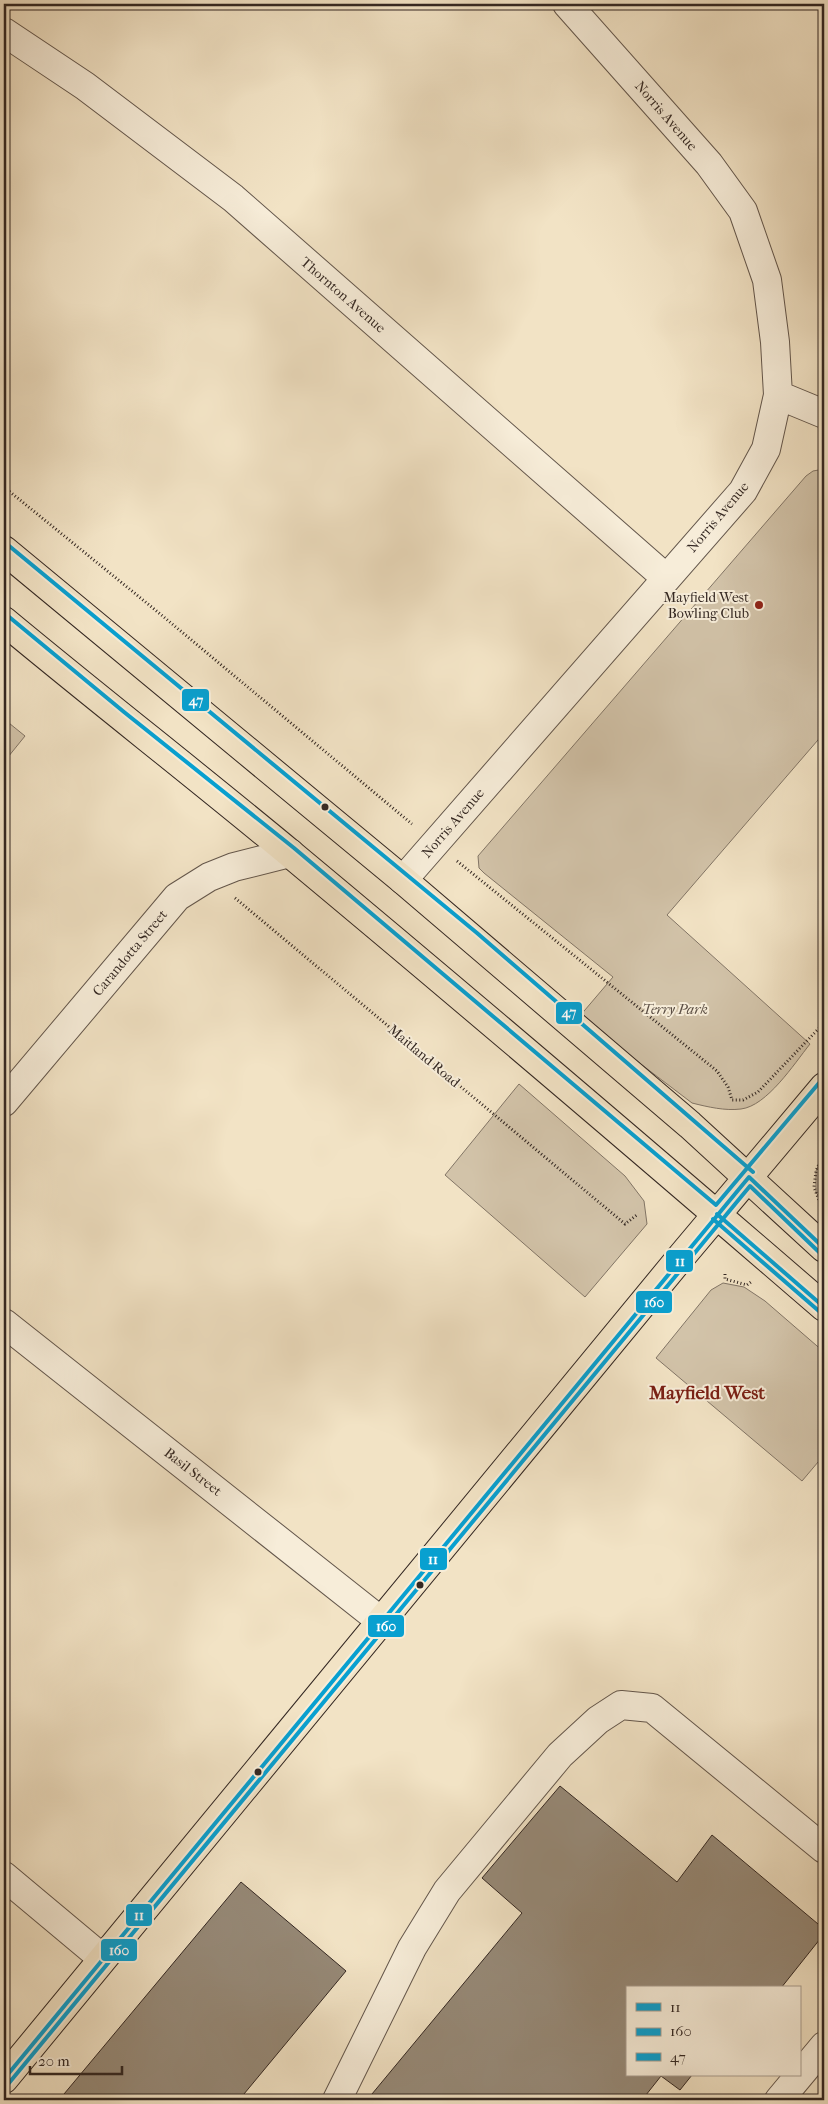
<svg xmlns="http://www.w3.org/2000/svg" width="828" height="2104" font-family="'IM FELL French Canon',serif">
<rect width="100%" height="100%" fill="#f2e3c5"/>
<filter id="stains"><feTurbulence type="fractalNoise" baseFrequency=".004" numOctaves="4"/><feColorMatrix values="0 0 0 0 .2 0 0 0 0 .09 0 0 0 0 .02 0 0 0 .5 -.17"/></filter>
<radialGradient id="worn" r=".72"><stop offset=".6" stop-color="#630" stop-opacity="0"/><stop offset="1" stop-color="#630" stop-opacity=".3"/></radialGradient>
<!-- green -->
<path fill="#d2c3a9" stroke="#827566" d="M824,469V733L667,915L810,1044C794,1064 767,1106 741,1109C725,1111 708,1107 692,1103L579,1017L613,977L484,873L479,868L478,856L806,476L813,471Z
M4,719L25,736L4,762Z
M519,1084L625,1176L644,1201L647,1224L585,1297L445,1175Z
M824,1152V1201L816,1193V1171Z
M723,1283L744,1287L765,1301L824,1352V1455L802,1481L656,1358L711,1290Z"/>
<!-- building -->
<path fill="#968977" stroke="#332722" d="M560,1786L677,1882L712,1835L824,1929V1934L781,1988H627V2075H692L680,2090L661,2076L642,2100H367L522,1913L482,1878Z
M241,1882L346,1971L239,2100H59Z"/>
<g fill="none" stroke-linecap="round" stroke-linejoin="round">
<defs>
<path id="minor" d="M4,32L85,86L233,198L666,578
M778,395L824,414
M403,880L743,491L766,449L778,395L775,342L767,280L743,211L709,164L567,4
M4,1102L177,897L209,877L234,867L290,853
M4,1323L382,1622
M4,1876L102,1958
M337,2100L412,1948L447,1891L560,1755L598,1720L621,1705L652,1708L824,1849
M779,2100L824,2046"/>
<path id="major" d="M4,550L403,880L690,1125L824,1248
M4,621C99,700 197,776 292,855C471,1004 648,1155 824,1307
M4,2079L681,1257L824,1087"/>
</defs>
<!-- minor casing -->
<use href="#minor" stroke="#63564b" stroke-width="30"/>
<!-- major casing -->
<use href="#major" stroke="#332722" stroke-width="30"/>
<!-- path -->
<path stroke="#332722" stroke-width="3" stroke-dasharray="1 2.5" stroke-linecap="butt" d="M4,487L159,613L412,824
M457,861L717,1071L728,1087L732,1100H743L758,1092L824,1023
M235,898L625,1224L638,1214
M820,1203L814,1187L816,1171L824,1152
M725,1274V1279L747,1285L751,1282"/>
<!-- minor -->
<use href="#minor" stroke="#f7edd9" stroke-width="28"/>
<!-- major -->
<use href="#major" stroke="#f2e3c5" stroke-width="28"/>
<defs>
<path id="bus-1" d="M717,1214L824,1307
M4,2079L749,1177L824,1248"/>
<path id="bus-2" d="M713,1219L820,1312
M9,2083L750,1186L820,1253"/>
<path id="bus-3" d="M8,545L477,933L753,1172
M8,616L124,712L294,848L716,1205L819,1083"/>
</defs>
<!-- bus-1 casing -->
<use href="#bus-1" stroke="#f7edd9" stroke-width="8"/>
<!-- bus-2 casing -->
<use href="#bus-2" stroke="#f7edd9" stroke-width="8"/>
<!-- bus-3 casing -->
<use href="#bus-3" stroke="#f7edd9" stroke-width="8"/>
<!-- bus-1 -->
<use href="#bus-1" stroke="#08a0d0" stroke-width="4"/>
<!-- bus-2 -->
<use href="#bus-2" stroke="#08a0d0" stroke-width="4"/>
<!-- bus-3 -->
<use href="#bus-3" stroke="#08a0d0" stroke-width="4"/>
</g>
<!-- markers -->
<circle fill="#8f2418" stroke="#f7edd9" stroke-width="2" cx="759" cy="605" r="5"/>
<g fill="#332722" stroke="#f7edd9" stroke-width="2">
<circle cx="325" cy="807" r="4.5"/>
<circle cx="420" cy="1585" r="4.5"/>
<circle cx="258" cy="1772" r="4.5"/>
</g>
<g text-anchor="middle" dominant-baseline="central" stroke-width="4" stroke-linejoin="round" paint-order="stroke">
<!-- street labels -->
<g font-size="14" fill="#332722" stroke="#f7edd9">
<text transform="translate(666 116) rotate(49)">Norris Avenue</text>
<text transform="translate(343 295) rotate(41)">Thornton Avenue</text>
<text transform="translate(718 517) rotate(-50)">Norris Avenue</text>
<text transform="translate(453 823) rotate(-49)">Norris Avenue</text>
<text transform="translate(130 953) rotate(-50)">Carandotta Street</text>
<text transform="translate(424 1056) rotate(40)">Maitland Road</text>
<text transform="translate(193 1472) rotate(38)">Basil Street</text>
</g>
<!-- poi labels -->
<g font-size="14" fill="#332722" stroke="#f7edd9" text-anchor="end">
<text x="749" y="597">Mayfield West<tspan x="749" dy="16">Bowling Club</tspan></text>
</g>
<!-- park labels -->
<g font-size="14" font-style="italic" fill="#5b4e44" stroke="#f7edd9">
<text x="675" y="1009">Terry Park</text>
</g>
<!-- district labels -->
<g font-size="19" font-weight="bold" fill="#7a1f14" stroke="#f7edd9">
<text x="707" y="1393">Mayfield West</text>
</g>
</g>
<g stroke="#f7edd9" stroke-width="2">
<rect x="181" y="688" width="29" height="24" rx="5" fill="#08a0d0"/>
<rect x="555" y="1001" width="28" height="24" rx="5" fill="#08a0d0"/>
<rect x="665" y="1249" width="29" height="24" rx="5" fill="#08a0d0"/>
<rect x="635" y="1290" width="38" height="24" rx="5" fill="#08a0d0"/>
<rect x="419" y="1547" width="29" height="24" rx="5" fill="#08a0d0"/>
<rect x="367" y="1614" width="38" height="24" rx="5" fill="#08a0d0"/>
<rect x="125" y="1903" width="28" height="24" rx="5" fill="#08a0d0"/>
<rect x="100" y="1938" width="38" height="24" rx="5" fill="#08a0d0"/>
</g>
<g font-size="14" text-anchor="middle" font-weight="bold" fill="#fff">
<text x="196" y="705">47</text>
<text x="569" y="1017">47</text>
<text x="680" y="1266">11</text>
<text x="654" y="1307">160</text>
<text x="433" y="1564">11</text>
<text x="386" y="1631">160</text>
<text x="139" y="1920">11</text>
<text x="119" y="1955">160</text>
</g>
<!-- margin -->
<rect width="828" height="2104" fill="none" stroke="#f2e3c5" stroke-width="20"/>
<rect x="5" y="5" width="818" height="2094" fill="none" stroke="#332722" stroke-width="2.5"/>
<rect x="10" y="10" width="808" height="2084" fill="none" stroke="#332722"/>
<!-- legend -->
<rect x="626" y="1986" width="175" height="90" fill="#f7edd9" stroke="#a99e90"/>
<rect x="636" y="2003" width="25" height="8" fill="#08a0d0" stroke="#a99e90"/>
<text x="670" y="2012" font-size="15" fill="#332722">11</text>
<rect x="636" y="2028" width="25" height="8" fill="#08a0d0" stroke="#a99e90"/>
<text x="670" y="2036" font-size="15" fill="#332722">160</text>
<rect x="636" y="2053" width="25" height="8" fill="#08a0d0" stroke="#a99e90"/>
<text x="670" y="2062" font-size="15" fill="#332722">47</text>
<!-- scale -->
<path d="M30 2066v8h92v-8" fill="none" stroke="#332722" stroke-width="2.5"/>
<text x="38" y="2066" font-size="15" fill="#332722" stroke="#f7edd9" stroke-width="4" paint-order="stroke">20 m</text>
<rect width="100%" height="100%" filter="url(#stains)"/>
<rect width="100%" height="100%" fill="url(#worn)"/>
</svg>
